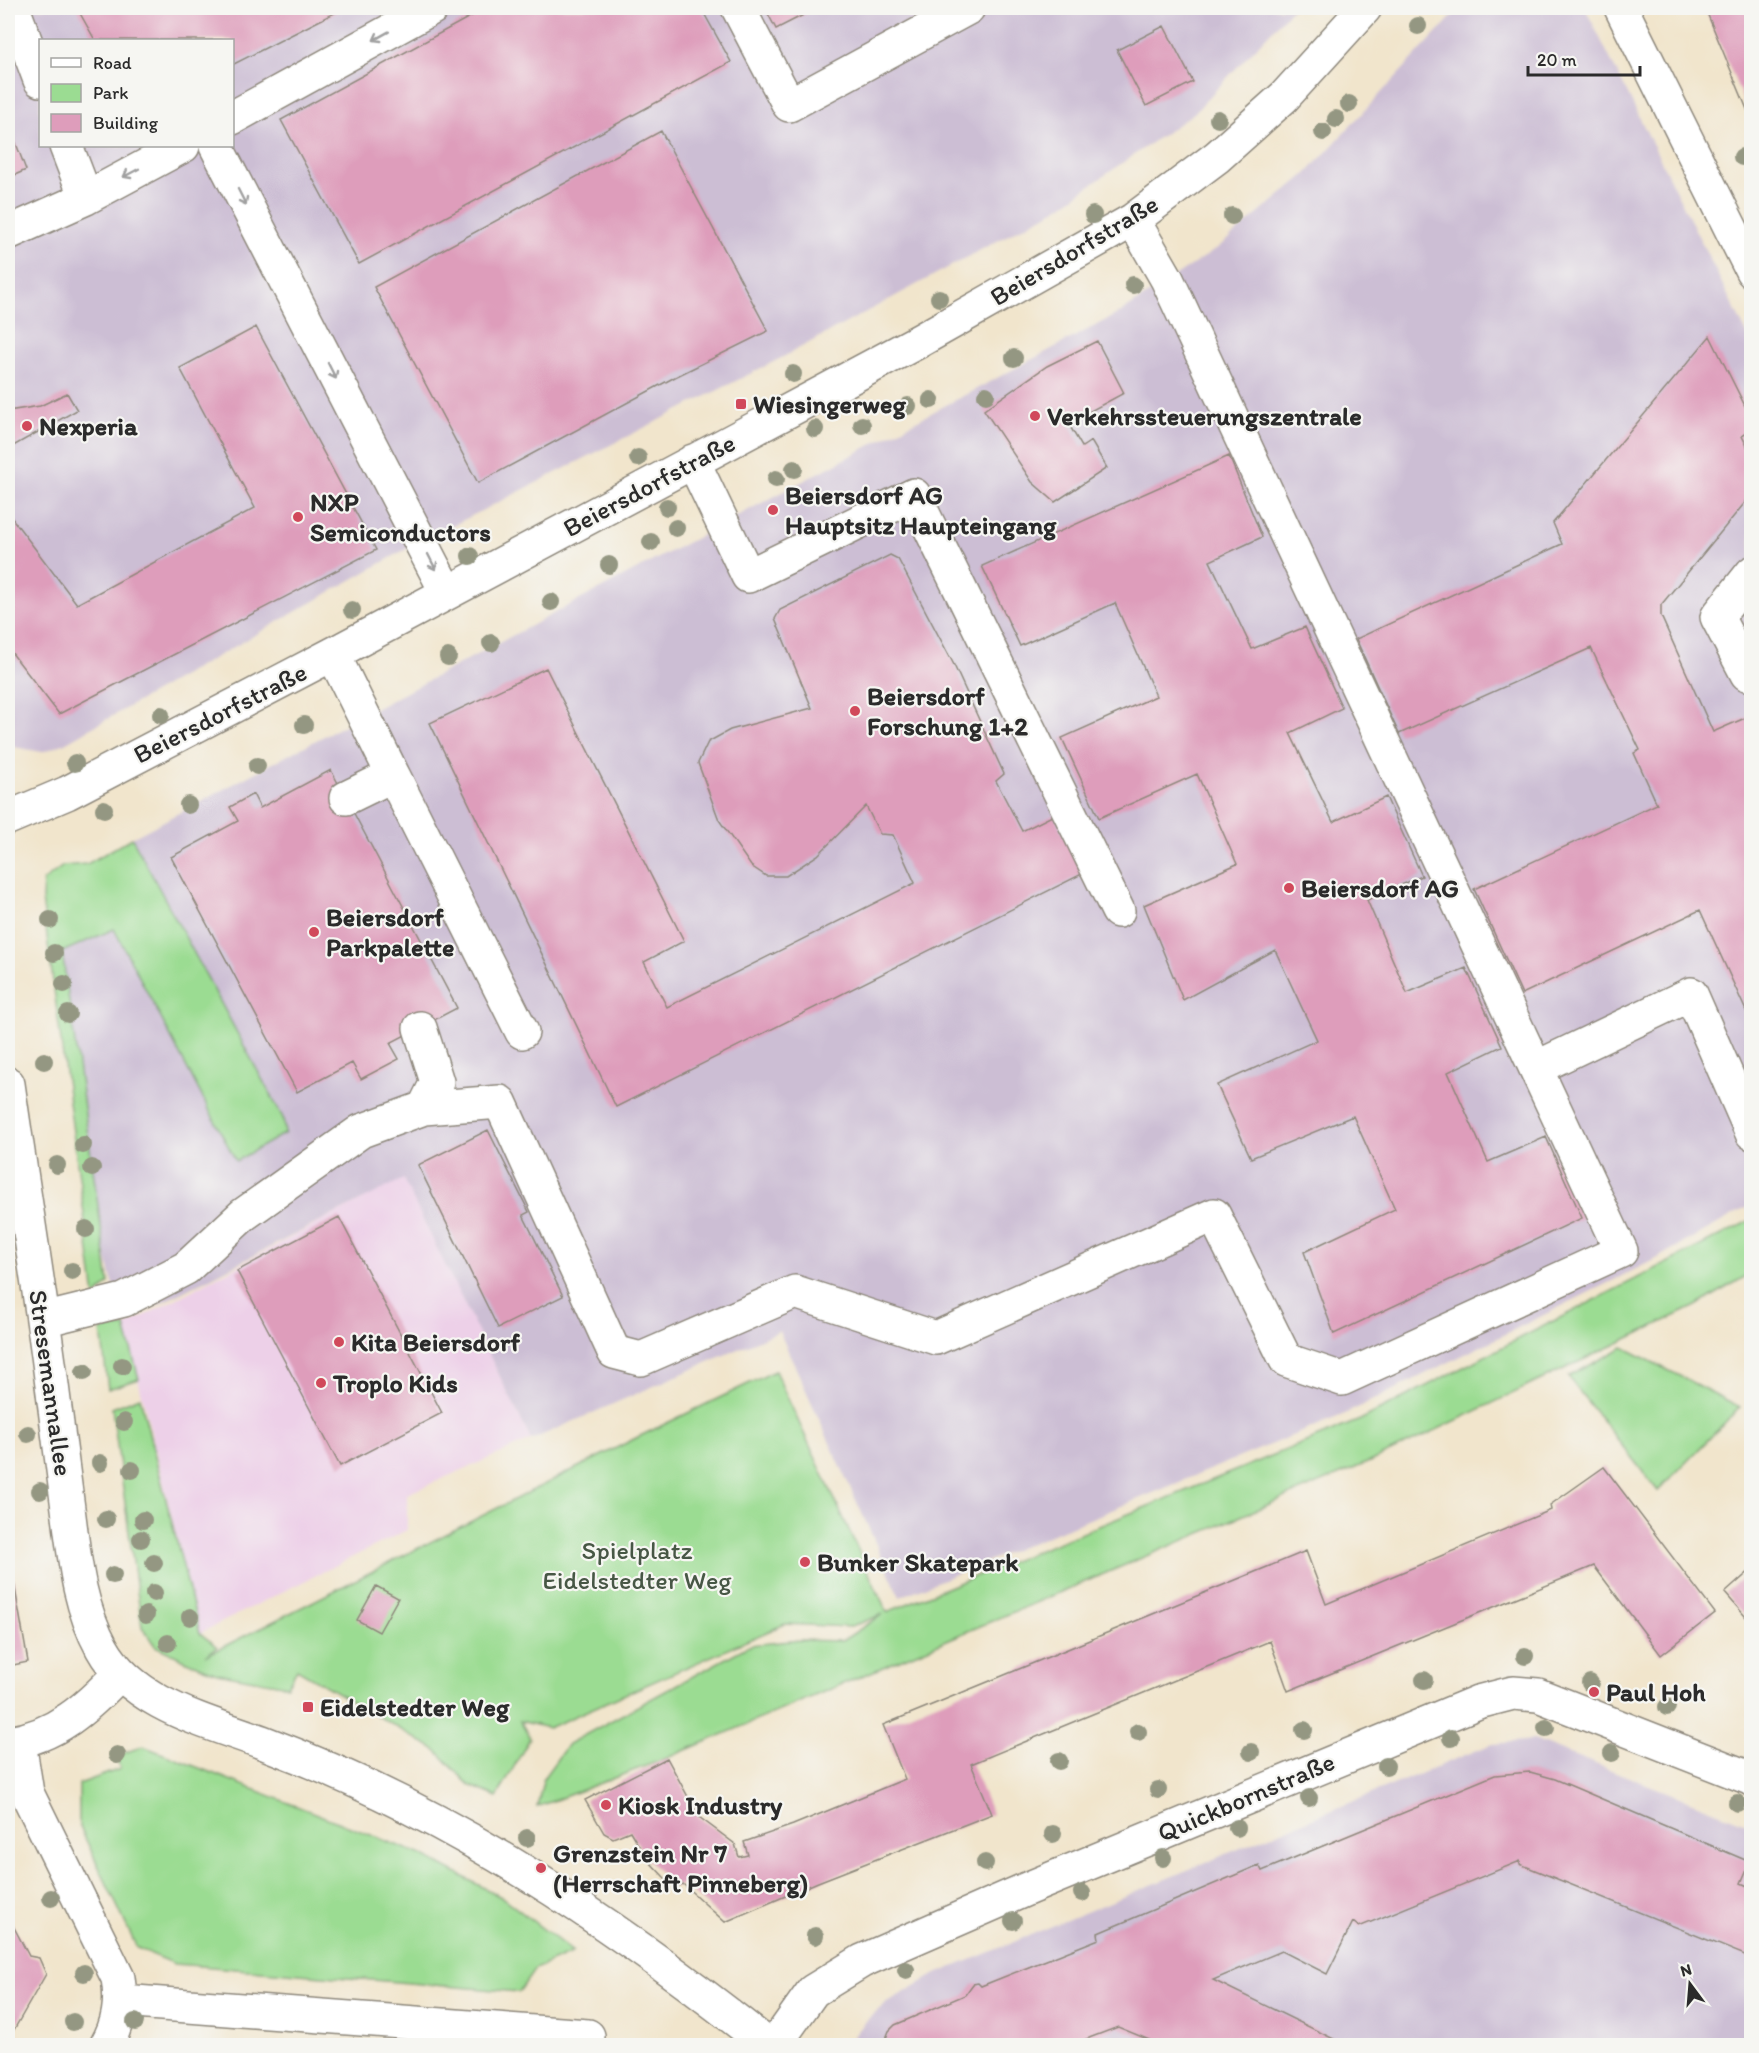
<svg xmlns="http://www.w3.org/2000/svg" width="1759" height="2053" font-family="Itim,sans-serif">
<rect width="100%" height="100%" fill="#f6f6f2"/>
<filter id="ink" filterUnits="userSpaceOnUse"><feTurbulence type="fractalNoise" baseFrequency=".0167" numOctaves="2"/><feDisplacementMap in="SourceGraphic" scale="12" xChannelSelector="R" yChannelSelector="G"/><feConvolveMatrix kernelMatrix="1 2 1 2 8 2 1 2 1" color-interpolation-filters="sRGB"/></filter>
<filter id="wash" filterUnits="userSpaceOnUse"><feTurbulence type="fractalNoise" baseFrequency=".008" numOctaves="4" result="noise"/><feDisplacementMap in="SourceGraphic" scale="24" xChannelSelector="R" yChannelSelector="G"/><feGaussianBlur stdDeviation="1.35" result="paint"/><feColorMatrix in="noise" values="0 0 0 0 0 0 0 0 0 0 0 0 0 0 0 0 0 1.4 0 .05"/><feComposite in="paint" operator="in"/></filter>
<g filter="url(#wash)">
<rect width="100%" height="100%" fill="#f1e5cc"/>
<!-- built -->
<path fill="#edd0e8" d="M403,1178L531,1440L407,1494V1530L200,1633L125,1326Z"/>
<!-- industrial -->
<path fill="#ccbed4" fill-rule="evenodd" d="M8,8H1293L1194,113L1058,208L783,357L399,553L63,744L42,752L8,746ZM40,40H232V146H40Z
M1460,8H1585L1751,342V1205L1650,1262L1345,1414L900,1597L779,1331L531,1440L403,1179L122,1323L101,1234L53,889L87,864L132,838L1123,311L1215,250L1305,175Z
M1534,1740L1751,1825V2045L850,2046L854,2036L867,2020L886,2003L934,1975L1492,1744Z"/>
<!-- green -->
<path fill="#9bdc92" stroke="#63845e" stroke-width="1.5" d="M132,838L283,1118L285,1133L236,1161L114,929L62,952L109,1283L95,1297L42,899L43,881L63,866L87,864Z
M1751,1220V1273L1696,1306L1367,1463L667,1758L537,1807L544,1777L568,1744L750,1645L801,1640L842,1641L883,1614L851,1627L785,1624L548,1728L520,1721L530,1738L497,1797L469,1785L436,1750L297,1669L287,1686L217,1673L191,1663L155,1646L142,1627L112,1408L140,1397L200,1633L217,1647L205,1656L638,1437L775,1371L887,1612L1360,1420Z
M125,1326L139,1379L108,1389L101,1330Z
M1623,1347L1740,1407L1658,1491L1568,1377Z
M143,1746L422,1855L503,1898L573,1952L535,1969L519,1992L175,1964L137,1948L79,1825V1784L120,1769L116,1756Z"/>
<g id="blocks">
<!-- building -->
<path fill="#de9dbb" d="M77,8H344L232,65V40H95Z
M486,8H701L731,62L359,264L281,120Z
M765,8H817L776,29Z
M1705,8H1752V119H1751Z
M1164,26L1193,82L1146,106L1117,50Z
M8,122L26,170L8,178Z
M661,131L768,331L675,377L478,483L374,287Z
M256,327L376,550L59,714L8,648V513L77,604L255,508L180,368Z
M1710,336L1752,420V430L1742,436L1752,456V494L1661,605V616L1713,732L1752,715V1024L1700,910L1522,994L1474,889L1657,804L1634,753L1640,750L1591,648L1399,734L1356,639L1562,544L1553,523Z
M1097,341L1124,393L1068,423L1082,447L1091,441L1107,468L1055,502L1032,482L984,410L1047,366Z
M67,393L77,410L8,449V411L40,406Z
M1229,456L1262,537L1210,561L1252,649L1305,627L1342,708L1290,733L1333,822L1386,797L1422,876L1367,900L1407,993L1466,968L1502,1046L1448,1072L1488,1162L1546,1137L1582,1218L1334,1334L1304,1252L1395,1209L1353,1116L1251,1158L1217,1085L1317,1040L1275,950L1183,1000L1144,905L1237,864L1197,774L1099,818L1062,738L1156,696L1115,603L1020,646L982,566Z
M890,555L898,559L953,663L1004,774L996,781L1022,831L1054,815L1082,874L616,1107L430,723L546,668L684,941L644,962L667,1007L915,883L893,835L880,834L866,806L818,855L786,876H766L751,866L719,820L698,763L708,742L730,730L812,708L775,619L780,610Z
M331,770L457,1008L390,1043L399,1059L361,1079L352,1063L297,1092L171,857L238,821L230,807L253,794L260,808Z
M488,1130L529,1212L523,1215L563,1296L498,1328L418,1165Z
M339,1217L442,1413L340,1466L237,1271Z
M1604,1467L1715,1613L1661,1655L1594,1566L1288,1691L1270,1641L971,1764L992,1814L818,1882L725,1922L683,1884L675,1887L664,1877L646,1858L630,1831L613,1838L604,1833L585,1800L667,1758L699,1817L735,1844L739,1857L748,1855L744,1842L793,1825L905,1779L883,1725L1306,1551L1326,1604L1551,1510L1550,1505Z
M8,1549L28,1662L8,1666Z
M1752,1569V1624L1725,1593Z
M376,1586L398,1598L379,1632L357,1620Z
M1530,1772L1555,1779L1750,1862L1741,1883L1752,1888V1958L1520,1864V1861L1359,1927L1353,1922L1327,1974L1282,1951L1213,1980L1348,2046H1164L1118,2027L1068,2046H883L889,2031L895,2025L965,1995L973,1984L978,1983L981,1986L1099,1939L1098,1933L1259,1865L1262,1871L1495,1775Z
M8,1916L29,1956L39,1958L46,1974L8,2040Z"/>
</g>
</g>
<g filter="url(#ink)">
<use href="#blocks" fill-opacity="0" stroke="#8e887c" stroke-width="1.5"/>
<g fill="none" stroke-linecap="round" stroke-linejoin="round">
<defs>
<path id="minor" d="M13,8L40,80
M738,8L789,105L968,8
M1621,8L1752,271
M232,118L432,8
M66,146L86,198L183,146
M216,146L447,593
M8,233L86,198
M693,461L748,576L914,495L1118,911
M1752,573L1717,617L1747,674L1752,671
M333,654L393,775L346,798
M393,775L522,1032
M8,818L67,793L333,654L919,341L1133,220L1217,157L1284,97L1365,8
M1536,1068L1691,994L1752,1133
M8,1084C23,1190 41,1296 54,1401C59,1440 64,1478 69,1516C75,1562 79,1606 102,1648C133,1704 205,1721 262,1742C451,1813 612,1921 769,2046
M424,1108L500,1102L614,1352L641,1359L795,1292L936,1338L1214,1215L1286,1360L1342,1379L1621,1251L1167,279L1133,220
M43,1320L124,1300L186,1268L243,1215L361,1131L424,1108L437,1082L420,1028
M19,1742L27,1793L118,1978C122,2002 119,2023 106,2046
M8,1743C55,1737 88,1707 119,1674
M122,2001L588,2036
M774,2046L813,1991L862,1961L1029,1888L1478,1702L1513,1693L1538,1695L1752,1779"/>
</defs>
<!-- minor casing -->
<use href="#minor" stroke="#8e887c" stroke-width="36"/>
<!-- minor -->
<use href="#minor" stroke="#fff" stroke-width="33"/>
</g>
<!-- trees -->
<g fill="#949782">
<circle cx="1418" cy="26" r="9"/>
<circle cx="1349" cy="104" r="9"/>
<circle cx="1218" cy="119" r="9"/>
<circle cx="1336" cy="119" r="9"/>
<circle cx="1323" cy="132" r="9"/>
<circle cx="1742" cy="157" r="9"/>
<circle cx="1093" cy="215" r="9"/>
<circle cx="1232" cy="216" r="9"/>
<circle cx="1133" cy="285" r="9"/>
<circle cx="939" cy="298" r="9"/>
<circle cx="1014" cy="358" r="9"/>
<circle cx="793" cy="374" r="9"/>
<circle cx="986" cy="395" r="9"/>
<circle cx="931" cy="400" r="9"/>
<circle cx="908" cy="406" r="9"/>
<circle cx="862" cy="425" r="9"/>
<circle cx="815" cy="429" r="9"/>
<circle cx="638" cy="458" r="9"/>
<circle cx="794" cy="469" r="9"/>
<circle cx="776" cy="479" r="9"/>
<circle cx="667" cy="507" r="9"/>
<circle cx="676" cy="528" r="9"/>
<circle cx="651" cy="542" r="9"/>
<circle cx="470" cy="556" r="9"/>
<circle cx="609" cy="565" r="9"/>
<circle cx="551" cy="602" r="9"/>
<circle cx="352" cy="610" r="9"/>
<circle cx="491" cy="643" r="9"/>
<circle cx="448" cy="657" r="9"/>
<circle cx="161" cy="715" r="9"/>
<circle cx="304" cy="725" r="9"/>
<circle cx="75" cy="763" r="9"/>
<circle cx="257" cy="766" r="9"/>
<circle cx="188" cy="805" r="9"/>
<circle cx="104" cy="809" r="9"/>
<circle cx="50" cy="920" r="9"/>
<circle cx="54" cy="953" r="9"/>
<circle cx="64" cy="984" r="9"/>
<circle cx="68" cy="1014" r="9"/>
<circle cx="44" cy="1061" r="9"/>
<circle cx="83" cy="1145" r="9"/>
<circle cx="57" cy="1165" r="9"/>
<circle cx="92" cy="1168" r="9"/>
<circle cx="86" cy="1229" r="9"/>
<circle cx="72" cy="1271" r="9"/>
<circle cx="122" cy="1366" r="9"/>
<circle cx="84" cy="1372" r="9"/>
<circle cx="124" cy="1422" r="9"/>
<circle cx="28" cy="1434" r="9"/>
<circle cx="100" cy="1463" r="9"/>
<circle cx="132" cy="1470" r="9"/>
<circle cx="40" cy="1491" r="9"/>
<circle cx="106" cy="1519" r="9"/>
<circle cx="143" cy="1520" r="9"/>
<circle cx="141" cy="1539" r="9"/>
<circle cx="154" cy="1563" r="9"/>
<circle cx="113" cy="1575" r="9"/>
<circle cx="154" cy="1593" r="9"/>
<circle cx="146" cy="1615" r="9"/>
<circle cx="190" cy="1617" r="9"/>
<circle cx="168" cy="1643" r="9"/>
<circle cx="1525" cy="1656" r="9"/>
<circle cx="1424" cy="1680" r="9"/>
<circle cx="1590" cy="1683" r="9"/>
<circle cx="1667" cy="1707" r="9"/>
<circle cx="1546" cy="1728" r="9"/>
<circle cx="1304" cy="1730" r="9"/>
<circle cx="1138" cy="1732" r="9"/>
<circle cx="1451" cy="1738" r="9"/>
<circle cx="1251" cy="1752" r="9"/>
<circle cx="1612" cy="1753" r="9"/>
<circle cx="117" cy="1755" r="9"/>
<circle cx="1059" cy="1761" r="9"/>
<circle cx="1386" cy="1766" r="9"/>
<circle cx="1158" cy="1790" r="9"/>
<circle cx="1309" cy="1798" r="9"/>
<circle cx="1737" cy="1803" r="9"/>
<circle cx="1237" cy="1828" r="9"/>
<circle cx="1053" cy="1834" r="9"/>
<circle cx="527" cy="1838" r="9"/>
<circle cx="1163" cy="1858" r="9"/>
<circle cx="985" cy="1863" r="9"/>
<circle cx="1082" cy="1893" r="9"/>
<circle cx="51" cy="1898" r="9"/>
<circle cx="1013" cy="1921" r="9"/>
<circle cx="815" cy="1936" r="9"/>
<circle cx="906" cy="1970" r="9"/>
<circle cx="84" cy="1973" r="9"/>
<circle cx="73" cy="2022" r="9"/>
<circle cx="135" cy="2022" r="9"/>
</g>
<!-- one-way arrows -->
<defs><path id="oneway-shaft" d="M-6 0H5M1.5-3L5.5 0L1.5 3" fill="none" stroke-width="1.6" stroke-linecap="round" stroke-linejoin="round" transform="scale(1.5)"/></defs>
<g stroke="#a0a0a0">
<use href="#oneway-shaft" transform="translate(381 36) rotate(151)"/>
<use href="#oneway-shaft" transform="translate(131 173) rotate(152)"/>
<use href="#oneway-shaft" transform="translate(242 197) rotate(63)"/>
<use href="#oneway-shaft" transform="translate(332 371) rotate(63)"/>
<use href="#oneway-shaft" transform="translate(432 562) rotate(63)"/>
</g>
</g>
<!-- markers -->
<g fill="#d1495b" stroke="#f6f6f2" stroke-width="2">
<rect x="735" y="398" width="12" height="12" rx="3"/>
<circle cx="1035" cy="416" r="6"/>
<circle cx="27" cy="426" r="6"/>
<circle cx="773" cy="510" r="6"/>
<circle cx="298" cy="517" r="6"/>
<circle cx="855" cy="711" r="6"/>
<circle cx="1289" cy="888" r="6"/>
<circle cx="314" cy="932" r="6"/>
<circle cx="339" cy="1342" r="6"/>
<circle cx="321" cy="1383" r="6"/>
<circle cx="805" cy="1562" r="6"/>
<circle cx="1594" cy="1692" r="6"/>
<rect x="302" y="1701" width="12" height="12" rx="3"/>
<circle cx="606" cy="1805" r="6"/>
<circle cx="541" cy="1868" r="6"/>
</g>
<g text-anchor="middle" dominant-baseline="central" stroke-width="4.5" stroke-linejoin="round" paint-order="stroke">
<!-- street labels -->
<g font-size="26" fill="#2b2b2b" stroke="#f6f6f2">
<text transform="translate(1074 250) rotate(-31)">Beiersdorfstraße</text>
<text transform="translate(649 485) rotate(-28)">Beiersdorfstraße</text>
<text transform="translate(220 713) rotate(-27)">Beiersdorfstraße</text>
<text transform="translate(51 1383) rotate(82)">Stresemannallee</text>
<text transform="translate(1246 1797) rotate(-23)">Quickbornstraße</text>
</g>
<!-- poi labels -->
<g font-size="26" font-weight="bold" fill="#2b2b2b" stroke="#f6f6f2" text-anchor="start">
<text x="753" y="404">Wiesingerweg</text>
<text x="1047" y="416">Verkehrssteuerungszentrale</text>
<text x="39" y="426">Nexperia</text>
<text x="785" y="495">Beiersdorf AG<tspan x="785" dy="30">Hauptsitz Haupteingang</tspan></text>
<text x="310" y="502">NXP<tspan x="310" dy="30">Semiconductors</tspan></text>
<text x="867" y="696">Beiersdorf<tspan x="867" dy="30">Forschung 1+2</tspan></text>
<text x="1301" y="888">Beiersdorf AG</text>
<text x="326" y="917">Beiersdorf<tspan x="326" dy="30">Parkpalette</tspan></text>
<text x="351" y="1342">Kita Beiersdorf</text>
<text x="333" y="1383">Troplo Kids</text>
<text x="817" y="1562">Bunker Skatepark</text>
<text x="1606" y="1692">Paul Hoh</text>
<text x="320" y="1707">Eidelstedter Weg</text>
<text x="618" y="1805">Kiosk Industry</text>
<text x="553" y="1853">Grenzstein Nr 7<tspan x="553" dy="30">(Herrschaft Pinneberg)</tspan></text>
</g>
<!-- park labels -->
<g font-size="26" fill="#475745" stroke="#f6f6f2">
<text x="637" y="1550">Spielplatz<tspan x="637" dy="30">Eidelstedter Weg</tspan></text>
</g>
</g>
<!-- margin -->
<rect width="1759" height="2053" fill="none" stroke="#f6f6f2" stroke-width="30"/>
<!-- legend -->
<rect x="39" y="39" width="195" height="108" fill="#f6f6f2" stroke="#a5a5a2" stroke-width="1.5"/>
<rect x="51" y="58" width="30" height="9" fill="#ffffff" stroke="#a5a5a2" stroke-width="1.5"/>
<text x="93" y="69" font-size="18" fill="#2b2b2b">Road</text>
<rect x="51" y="84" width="30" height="18" fill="#9bdc92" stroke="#a5a5a2" stroke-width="1.5"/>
<text x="93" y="99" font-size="18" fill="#2b2b2b">Park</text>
<rect x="51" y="114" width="30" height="18" fill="#de9dbb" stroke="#a5a5a2" stroke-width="1.5"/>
<text x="93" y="129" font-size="18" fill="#2b2b2b">Building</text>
<!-- north arrow -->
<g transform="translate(1690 1984) rotate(344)" stroke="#f6f6f2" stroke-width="4.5" paint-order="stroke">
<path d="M0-4.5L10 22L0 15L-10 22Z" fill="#2b2b2b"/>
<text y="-9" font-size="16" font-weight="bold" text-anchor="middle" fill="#2b2b2b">N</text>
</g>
<!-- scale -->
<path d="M1528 66v9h112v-9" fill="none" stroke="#2b2b2b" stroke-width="3"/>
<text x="1537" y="66" font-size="18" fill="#2b2b2b" stroke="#f6f6f2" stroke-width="4.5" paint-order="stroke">20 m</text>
</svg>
